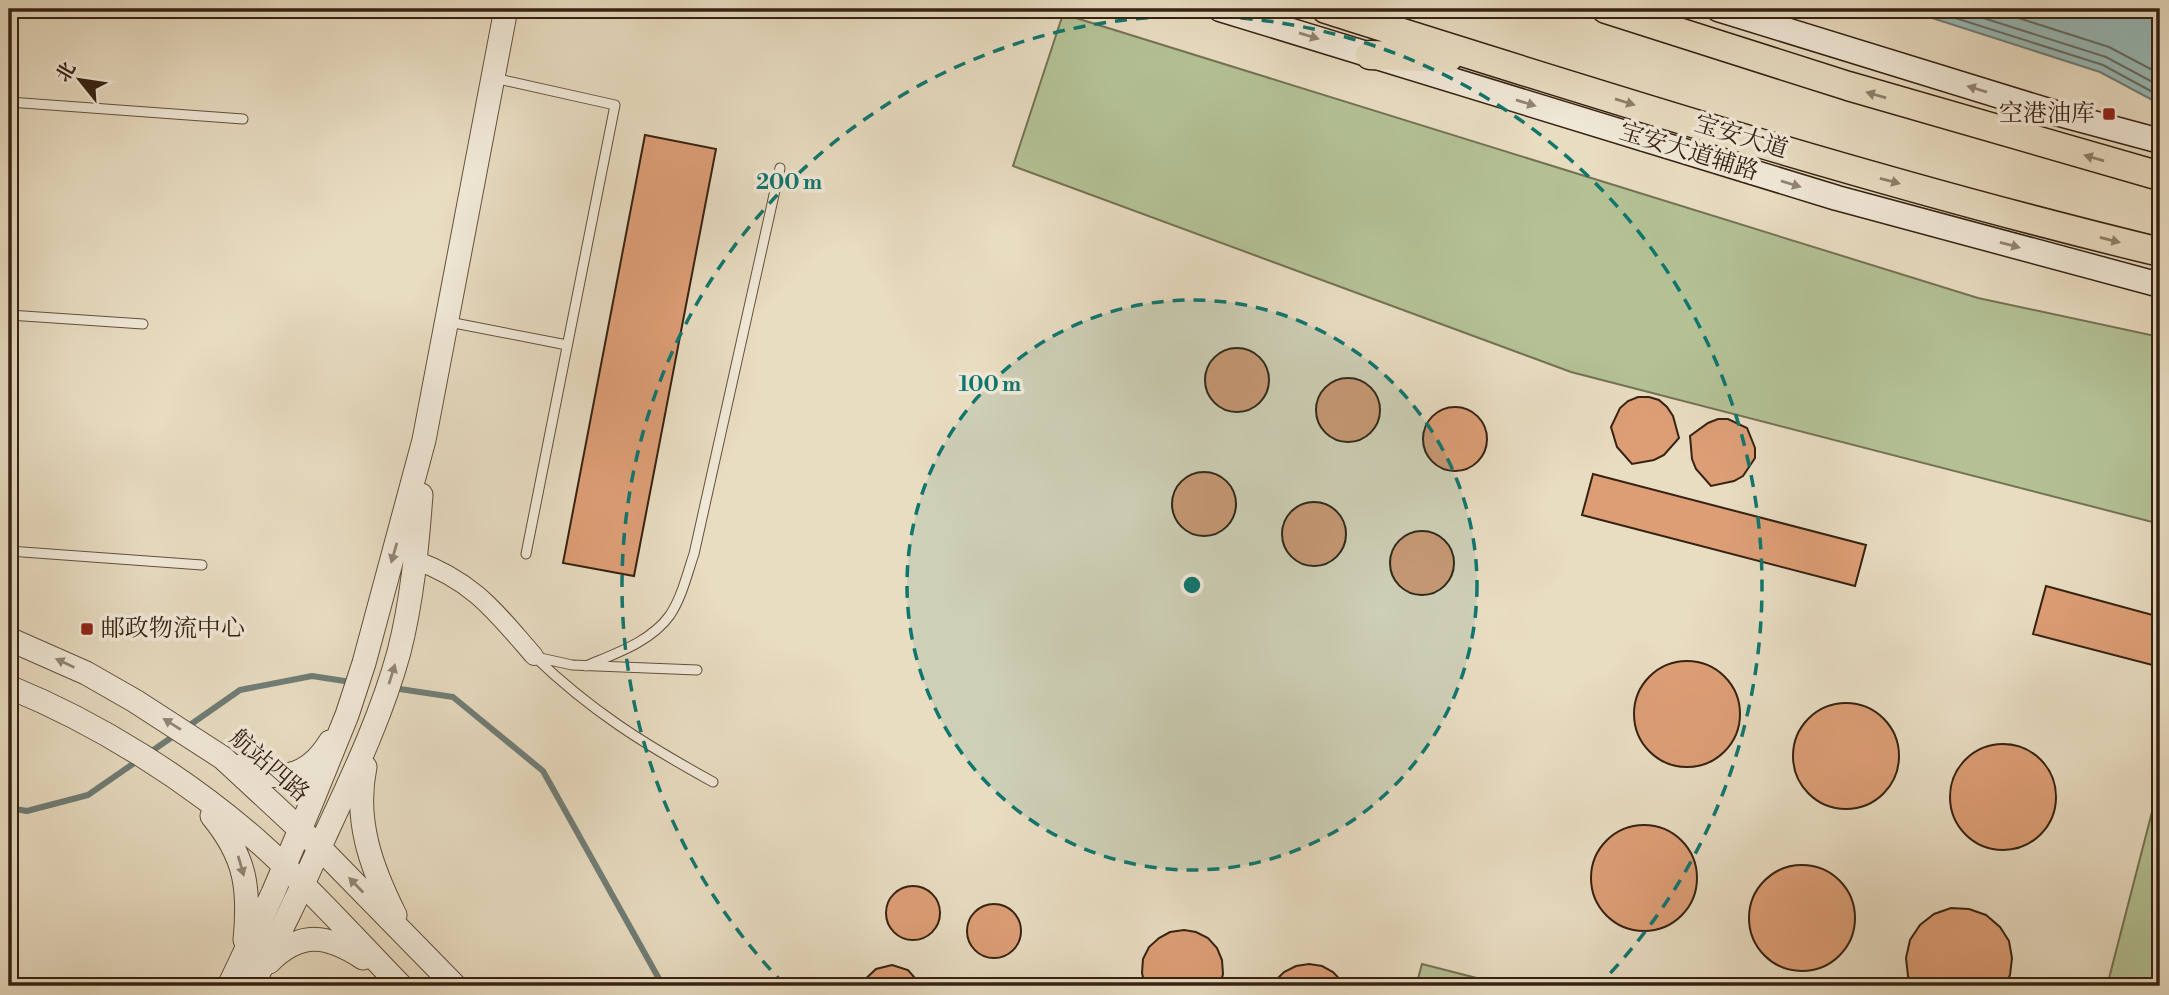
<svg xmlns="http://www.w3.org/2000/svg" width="2169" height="995" font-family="'Libre Bodoni','Noto Serif SC',serif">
<rect width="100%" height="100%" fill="#e8dcc1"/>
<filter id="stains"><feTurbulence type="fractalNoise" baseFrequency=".00286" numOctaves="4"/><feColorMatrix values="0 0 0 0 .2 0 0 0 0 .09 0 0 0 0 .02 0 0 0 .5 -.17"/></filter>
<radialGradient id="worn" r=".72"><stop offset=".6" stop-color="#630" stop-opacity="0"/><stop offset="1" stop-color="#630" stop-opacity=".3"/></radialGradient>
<!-- green -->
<path fill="#b3c195" stroke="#747254" stroke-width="2" d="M1063,14L1978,298L2160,337V524L1571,372L1013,166Z
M2160,781V986H2107Z
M1422,964L1508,986H1416Z"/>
<!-- water -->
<path fill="#98bab8" stroke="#707d76" stroke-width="2" d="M1904,9H2160V104L2100,72Z"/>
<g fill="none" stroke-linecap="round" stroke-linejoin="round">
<!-- shore -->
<path stroke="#666e65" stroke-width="2" d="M1927,9L2103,65L2160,96
M1955,9L2106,57L2160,86
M1990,9L2109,47L2160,74"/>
<!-- stream -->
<path stroke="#707d76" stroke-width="6" d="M393,688L453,697L543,771L663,986
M187,727L240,690L312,676L351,682
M149,753L178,733
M9,808L27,811L88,795L140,759"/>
</g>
<!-- building -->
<path fill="#dd9e76" stroke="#352212" stroke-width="2" d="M645,135L716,149L634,576L563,563Z
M1205 380a32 32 0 1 1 64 0a32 32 0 1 1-64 0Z
M1316 410a32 32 0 1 1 64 0a32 32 0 1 1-64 0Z
M1638,397H1649L1659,400L1667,407L1673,416L1679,438L1664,455L1654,460L1632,464L1617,447L1611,427L1620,408L1628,401Z
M1423 439a32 32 0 1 1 64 0a32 32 0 1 1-64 0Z
M1718,419H1728L1747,428L1755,448V458L1743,476L1734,481L1711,486L1696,469L1692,459L1690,436L1708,423Z
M1172 504a32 32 0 1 1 64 0a32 32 0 1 1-64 0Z
M1593,474L1866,545L1855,586L1582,515Z
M1282 534a32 32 0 1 1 64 0a32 32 0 1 1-64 0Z
M1390 563a32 32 0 1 1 64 0a32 32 0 1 1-64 0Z
M2046,586L2160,617V667L2033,634Z
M1634 714a53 53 0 1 1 106 0a53 53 0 1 1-106 0Z
M1793 756a53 53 0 1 1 106 0a53 53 0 1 1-106 0Z
M1950 797a53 53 0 1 1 106 0a53 53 0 1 1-106 0Z
M1591 878a53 53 0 1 1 106 0a53 53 0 1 1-106 0Z
M1749 918a53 53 0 1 1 106 0a53 53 0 1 1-106 0Z
M886 913a27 27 0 1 1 54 0a27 27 0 1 1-54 0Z
M967 931a27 27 0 1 1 54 0a27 27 0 1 1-54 0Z
M1951,908L1969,909L1986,915L2000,927L2009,941L2012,958L2010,975L2005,986H1913L1908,976L1906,958L1910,940L1920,925L1934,914Z
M1184,930L1196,932L1208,938L1217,948L1222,960L1223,974L1220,986H1145L1142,973L1143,959L1149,947L1159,938L1170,932Z
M1309,964L1322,966L1333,972L1346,986H1270L1284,972L1296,966Z
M892,965L908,970L922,986H858L876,969Z"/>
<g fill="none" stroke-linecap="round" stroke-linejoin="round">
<defs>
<path id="service" d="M9,12V9
M494,78L615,105L526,554
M9,102L243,119
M9,315L143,324
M449,322L567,345
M9,551L202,565
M534,656C591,711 644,744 713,782
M536,657L572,665L697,670
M586,666C614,654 651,642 670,615C682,597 687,574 694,554L780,168"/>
<path id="minor" d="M415,560C473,581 495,611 534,656"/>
<path id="tertiary" d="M9,639L86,673L135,701L223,758L320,848L455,986
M9,687C98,723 190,781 262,845C311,889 355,939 401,986
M240,766C278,783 307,779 330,742
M365,767C354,820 371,867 395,915
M212,816C246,857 250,889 245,940
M269,962C301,930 328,935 363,958
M229,986L273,893L310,806L347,715L364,663L424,440L506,9
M251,986C280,936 304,882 328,829C355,771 382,714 399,652C412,601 417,548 421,495"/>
<path id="secondary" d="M1220,9L1837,198L2160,285
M1718,9L2052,112L2160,141"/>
<path id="primary" d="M1326,9C1602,96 1879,184 2160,252
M1606,9L1848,86L2160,176
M1370,55L1448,58"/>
</defs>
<!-- service casing -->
<use href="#service" stroke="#62503e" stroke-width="11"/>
<!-- minor casing -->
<use href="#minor" stroke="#62503e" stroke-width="20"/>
<!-- tertiary casing -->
<use href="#tertiary" stroke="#62503e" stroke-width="25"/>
<!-- secondary casing -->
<use href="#secondary" stroke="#352212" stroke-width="27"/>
<!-- primary casing -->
<use href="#primary" stroke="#352212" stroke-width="31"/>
<!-- service -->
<use href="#service" stroke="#f0e8d7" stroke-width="9"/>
<!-- minor -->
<use href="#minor" stroke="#f0e8d7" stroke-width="18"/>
<!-- tertiary -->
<use href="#tertiary" stroke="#f0e8d7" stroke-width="23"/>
<!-- secondary -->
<use href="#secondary" stroke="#f0e8d7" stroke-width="24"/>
<!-- primary -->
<use href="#primary" stroke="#e8dcc1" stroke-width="28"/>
</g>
<!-- one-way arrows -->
<defs><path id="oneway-solid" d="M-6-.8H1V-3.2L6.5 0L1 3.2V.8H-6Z" transform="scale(1.75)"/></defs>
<g fill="#928574">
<use href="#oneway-solid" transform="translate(1309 36) rotate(17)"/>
<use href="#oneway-solid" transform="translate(1977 89) rotate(-163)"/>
<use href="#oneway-solid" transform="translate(1526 103) rotate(17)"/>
<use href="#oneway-solid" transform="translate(1791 184) rotate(17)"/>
<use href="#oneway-solid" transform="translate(2010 245) rotate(15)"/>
<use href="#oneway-solid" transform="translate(394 553) rotate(106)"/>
<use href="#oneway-solid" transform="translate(65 663) rotate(-155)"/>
<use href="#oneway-solid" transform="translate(392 674) rotate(-73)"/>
<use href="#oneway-solid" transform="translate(172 724) rotate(-148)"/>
<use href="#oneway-solid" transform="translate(241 866) rotate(74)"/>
<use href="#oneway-solid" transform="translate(356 885) rotate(-134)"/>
</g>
<g fill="#8e7f6a">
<use href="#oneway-solid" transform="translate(1876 95) rotate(-164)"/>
<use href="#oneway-solid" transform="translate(1625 102) rotate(17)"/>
<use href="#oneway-solid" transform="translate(2094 158) rotate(-164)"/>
<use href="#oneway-solid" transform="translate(1890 181) rotate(15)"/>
<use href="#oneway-solid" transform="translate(2110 240) rotate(14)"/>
</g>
<!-- distance rings -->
<circle cx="1192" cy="585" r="285" fill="#0f766e" fill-opacity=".12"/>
<g fill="none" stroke="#0f766e" stroke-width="3.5" stroke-dasharray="12 9">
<circle cx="1192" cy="585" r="285"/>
<path d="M785 985A570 570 0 1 1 1599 985"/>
</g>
<!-- markers -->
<g fill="#8f2418" stroke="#f0e8d7" stroke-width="2.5">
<rect x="2102" y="107" width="14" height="14" rx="3.5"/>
<rect x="80" y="622" width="14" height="14" rx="3.5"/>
</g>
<g text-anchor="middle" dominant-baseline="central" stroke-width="7" stroke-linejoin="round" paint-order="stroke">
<!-- poi labels -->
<g font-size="24" fill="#352212" stroke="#f0e8d7" text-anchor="end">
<text x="2095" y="114">空港油库</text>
<text x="101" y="629" text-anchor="start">邮政物流中心</text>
</g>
<!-- street labels -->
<g font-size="24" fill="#352212" stroke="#f0e8d7">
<text transform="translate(1741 137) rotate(17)">宝安大道</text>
<text transform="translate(1689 152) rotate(17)">宝安大道辅路</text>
<text transform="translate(269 766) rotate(41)">航站四路</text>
</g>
</g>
<circle cx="1192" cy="585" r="10" fill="#0f766e" stroke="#f0e8d7" stroke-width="3.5"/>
<g font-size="21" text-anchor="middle" font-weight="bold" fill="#0f766e" stroke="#f0e8d7" stroke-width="7" stroke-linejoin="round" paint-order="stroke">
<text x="789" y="189">200 m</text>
<text x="990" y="391">100 m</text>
</g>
<!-- margin -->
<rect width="2169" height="995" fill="none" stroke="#e8dcc1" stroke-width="35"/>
<rect x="10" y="10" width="2148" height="974" fill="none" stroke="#352212" stroke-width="3.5"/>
<rect x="18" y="18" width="2134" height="960" fill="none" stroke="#352212" stroke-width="2"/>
<!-- north arrow -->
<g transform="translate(80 80) rotate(300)" stroke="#f0e8d7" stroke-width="5" paint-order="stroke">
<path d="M0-5L12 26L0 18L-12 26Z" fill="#352212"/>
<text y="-10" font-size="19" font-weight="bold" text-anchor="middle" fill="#352212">北</text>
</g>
<rect width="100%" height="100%" filter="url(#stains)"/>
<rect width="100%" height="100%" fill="url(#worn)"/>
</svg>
